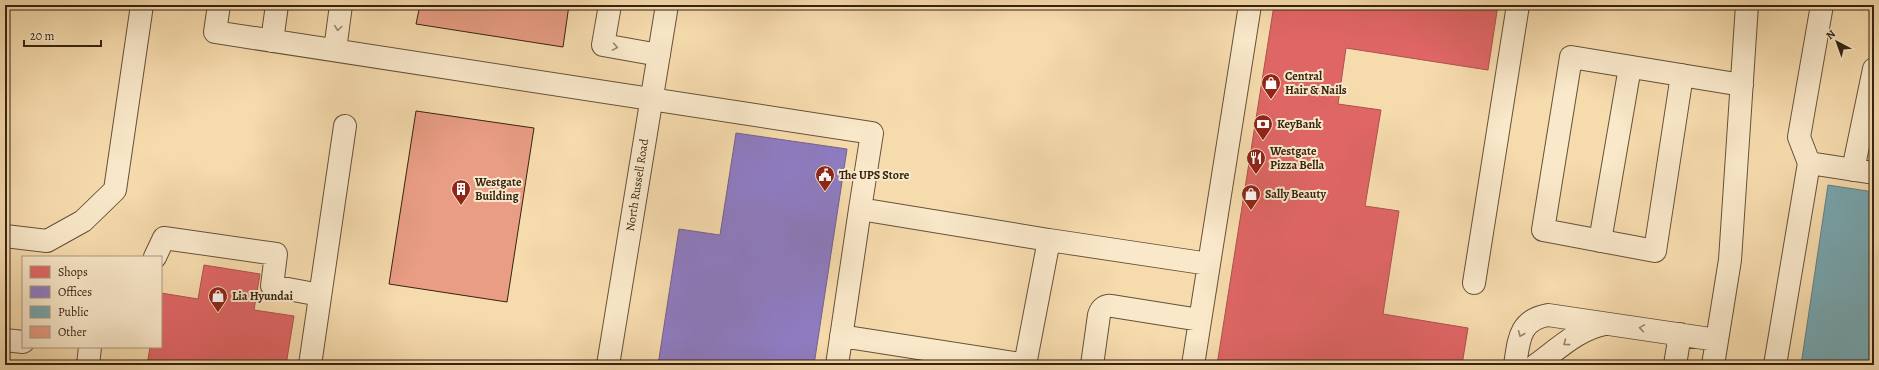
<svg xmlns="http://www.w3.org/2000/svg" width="1879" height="370" font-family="Alegreya,serif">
<rect width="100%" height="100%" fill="#f6dbad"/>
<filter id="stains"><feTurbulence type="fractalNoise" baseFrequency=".005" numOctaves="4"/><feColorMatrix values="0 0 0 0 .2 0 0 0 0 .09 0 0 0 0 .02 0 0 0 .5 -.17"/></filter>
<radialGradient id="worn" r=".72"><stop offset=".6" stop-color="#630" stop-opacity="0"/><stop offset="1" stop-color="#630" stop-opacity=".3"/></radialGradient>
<!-- shops -->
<path fill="#e06666" stroke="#ad524d" d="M1274,5H1498L1488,70L1346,48L1338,104L1381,110L1365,206L1399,211L1383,314L1468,328L1462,365H1217Z
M204,265L260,274L254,310L294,316L286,365H147L150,347H161V293L198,299Z"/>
<!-- offices -->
<path fill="#8e7cc3" stroke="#74618e" d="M736,133L847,149L814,365H658L679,229L720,235Z"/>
<!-- public -->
<path fill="#76a5af" stroke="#637e80" d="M1828,185L1874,192V365H1801Z"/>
<!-- building -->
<path fill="#e89d84" stroke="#362312" d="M420,5H569L563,47L416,24Z
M416,111L534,128L507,302L389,284Z"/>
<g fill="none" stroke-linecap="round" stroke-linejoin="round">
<defs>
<path id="minor" d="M219,5L215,32L872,133L860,209L1049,240
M610,5L603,45L659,55
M272,41L277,5
M335,50L341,5
M1682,75L1655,251L1543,230L1571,57L1742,85
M1809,163L1874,173
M1853,170L1874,69
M5,236L47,241L83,221L115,190L142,5
M1600,241L1630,67
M155,257L164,238L276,254L272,286L320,295
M1474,283L1518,5
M841,336L1027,365
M5,340L23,342
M88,365L90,347
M310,365L345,126
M608,365L667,5
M837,365L860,209
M1025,365L1049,240L1209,264L1250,5
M1092,365L1099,315C1101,308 1106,305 1112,306L1200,320
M1193,365L1209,264
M1515,365C1519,340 1519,320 1548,315L1717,340
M1536,365C1558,349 1578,329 1605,324
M1675,365L1680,334
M1713,365L1730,260L1747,5
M1775,365L1809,163L1799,137L1822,5"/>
</defs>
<!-- minor casing -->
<use href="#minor" stroke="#665139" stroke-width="24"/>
<!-- minor -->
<use href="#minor" stroke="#f9e8ca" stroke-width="22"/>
</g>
<!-- one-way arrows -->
<defs><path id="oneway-chevron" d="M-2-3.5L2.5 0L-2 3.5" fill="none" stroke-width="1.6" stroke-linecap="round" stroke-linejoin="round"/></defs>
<g stroke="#98866e">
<use href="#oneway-chevron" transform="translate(338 28) rotate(98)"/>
<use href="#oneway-chevron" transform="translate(615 47) rotate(10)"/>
<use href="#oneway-chevron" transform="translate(1642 328) rotate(-171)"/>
<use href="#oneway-chevron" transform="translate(1521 334) rotate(113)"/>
<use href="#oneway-chevron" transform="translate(1566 343) rotate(143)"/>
</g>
<!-- icons -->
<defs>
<symbol id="shop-pin" viewBox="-11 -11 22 30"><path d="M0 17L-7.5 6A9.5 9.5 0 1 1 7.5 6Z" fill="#8f2418" stroke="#f9e8ca"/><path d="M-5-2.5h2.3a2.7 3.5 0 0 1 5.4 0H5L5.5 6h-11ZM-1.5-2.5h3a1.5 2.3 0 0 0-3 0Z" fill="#fff"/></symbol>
<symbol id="bank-pin" viewBox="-11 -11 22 30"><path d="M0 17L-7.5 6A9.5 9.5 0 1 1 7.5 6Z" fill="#8f2418" stroke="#f9e8ca"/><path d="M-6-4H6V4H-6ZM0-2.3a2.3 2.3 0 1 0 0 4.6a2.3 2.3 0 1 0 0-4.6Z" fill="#fff"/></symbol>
<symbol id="restaurant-pin" viewBox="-11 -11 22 30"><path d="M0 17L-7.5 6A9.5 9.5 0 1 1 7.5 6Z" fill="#8f2418" stroke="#f9e8ca"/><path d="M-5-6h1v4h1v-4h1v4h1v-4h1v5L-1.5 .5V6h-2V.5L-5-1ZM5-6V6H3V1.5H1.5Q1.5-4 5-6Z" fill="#fff"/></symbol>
<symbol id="civic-pin" viewBox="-11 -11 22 30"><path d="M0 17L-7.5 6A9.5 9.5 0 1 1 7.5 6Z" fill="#8f2418" stroke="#f9e8ca"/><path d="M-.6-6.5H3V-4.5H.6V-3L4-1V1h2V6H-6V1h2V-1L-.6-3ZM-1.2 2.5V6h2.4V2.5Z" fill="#fff"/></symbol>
<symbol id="building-pin" viewBox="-11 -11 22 30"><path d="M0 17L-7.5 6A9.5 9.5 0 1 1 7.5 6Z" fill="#8f2418" stroke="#f9e8ca"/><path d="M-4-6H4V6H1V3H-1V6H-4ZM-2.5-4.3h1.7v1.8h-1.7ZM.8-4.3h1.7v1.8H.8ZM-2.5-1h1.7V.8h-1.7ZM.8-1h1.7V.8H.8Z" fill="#fff"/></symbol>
</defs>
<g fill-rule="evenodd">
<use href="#shop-pin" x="1260" y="72" width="22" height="30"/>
<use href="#bank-pin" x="1252" y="113" width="22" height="30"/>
<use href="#restaurant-pin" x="1245" y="147" width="22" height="30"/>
<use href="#civic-pin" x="814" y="164" width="22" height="30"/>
<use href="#building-pin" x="450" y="178" width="22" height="30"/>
<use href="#shop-pin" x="1240" y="183" width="22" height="30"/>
<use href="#shop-pin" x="207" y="285" width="22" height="30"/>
</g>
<g text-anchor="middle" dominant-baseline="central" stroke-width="4" stroke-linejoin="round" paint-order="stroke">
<!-- poi labels -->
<g font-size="12" font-weight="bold" fill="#362312" stroke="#f9e8ca" text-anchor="start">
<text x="1285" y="76">Central<tspan x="1285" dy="14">Hair &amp; Nails</tspan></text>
<text x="1277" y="124">KeyBank</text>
<text x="1270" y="151">Westgate<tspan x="1270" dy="14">Pizza Bella</tspan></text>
<text x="839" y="175">The UPS Store</text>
<text x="475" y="182">Westgate<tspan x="475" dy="14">Building</tspan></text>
<text x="1265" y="194">Sally Beauty</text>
<text x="232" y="296">Lia Hyundai</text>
</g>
<!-- street labels -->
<g font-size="12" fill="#362312" stroke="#f9e8ca">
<text transform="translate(637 185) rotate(-81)">North Russell Road</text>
</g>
</g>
<!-- margin -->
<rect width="1879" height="370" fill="none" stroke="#f6dbad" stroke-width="20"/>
<rect x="6" y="6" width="1867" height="358" fill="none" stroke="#362312" stroke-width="2"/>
<rect x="10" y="10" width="1859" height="350" fill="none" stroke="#362312"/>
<!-- legend -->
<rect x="22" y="256" width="140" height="92" fill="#f9e8ca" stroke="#ab9980"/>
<rect x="30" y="266" width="20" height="12" fill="#e06666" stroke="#ab9980"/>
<text x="58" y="276" font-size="12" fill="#362312">Shops</text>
<rect x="30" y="286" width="20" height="12" fill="#8e7cc3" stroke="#ab9980"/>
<text x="58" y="296" font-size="12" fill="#362312">Offices</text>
<rect x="30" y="306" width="20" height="12" fill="#76a5af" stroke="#ab9980"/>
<text x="58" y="316" font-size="12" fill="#362312">Public</text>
<rect x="30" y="326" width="20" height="12" fill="#e89d84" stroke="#ab9980"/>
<text x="58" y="336" font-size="12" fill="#362312">Other</text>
<!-- north arrow -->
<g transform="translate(1837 42) rotate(319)" stroke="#f9e8ca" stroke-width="3" paint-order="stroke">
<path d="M0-3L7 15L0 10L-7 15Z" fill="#362312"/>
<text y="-6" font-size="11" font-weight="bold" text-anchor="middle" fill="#362312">N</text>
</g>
<!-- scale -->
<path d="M24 40v6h77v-6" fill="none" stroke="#362312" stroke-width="2"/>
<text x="30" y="40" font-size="12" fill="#362312" stroke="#f9e8ca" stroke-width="3" paint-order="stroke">20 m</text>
<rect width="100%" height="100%" filter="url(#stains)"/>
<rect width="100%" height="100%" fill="url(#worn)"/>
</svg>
